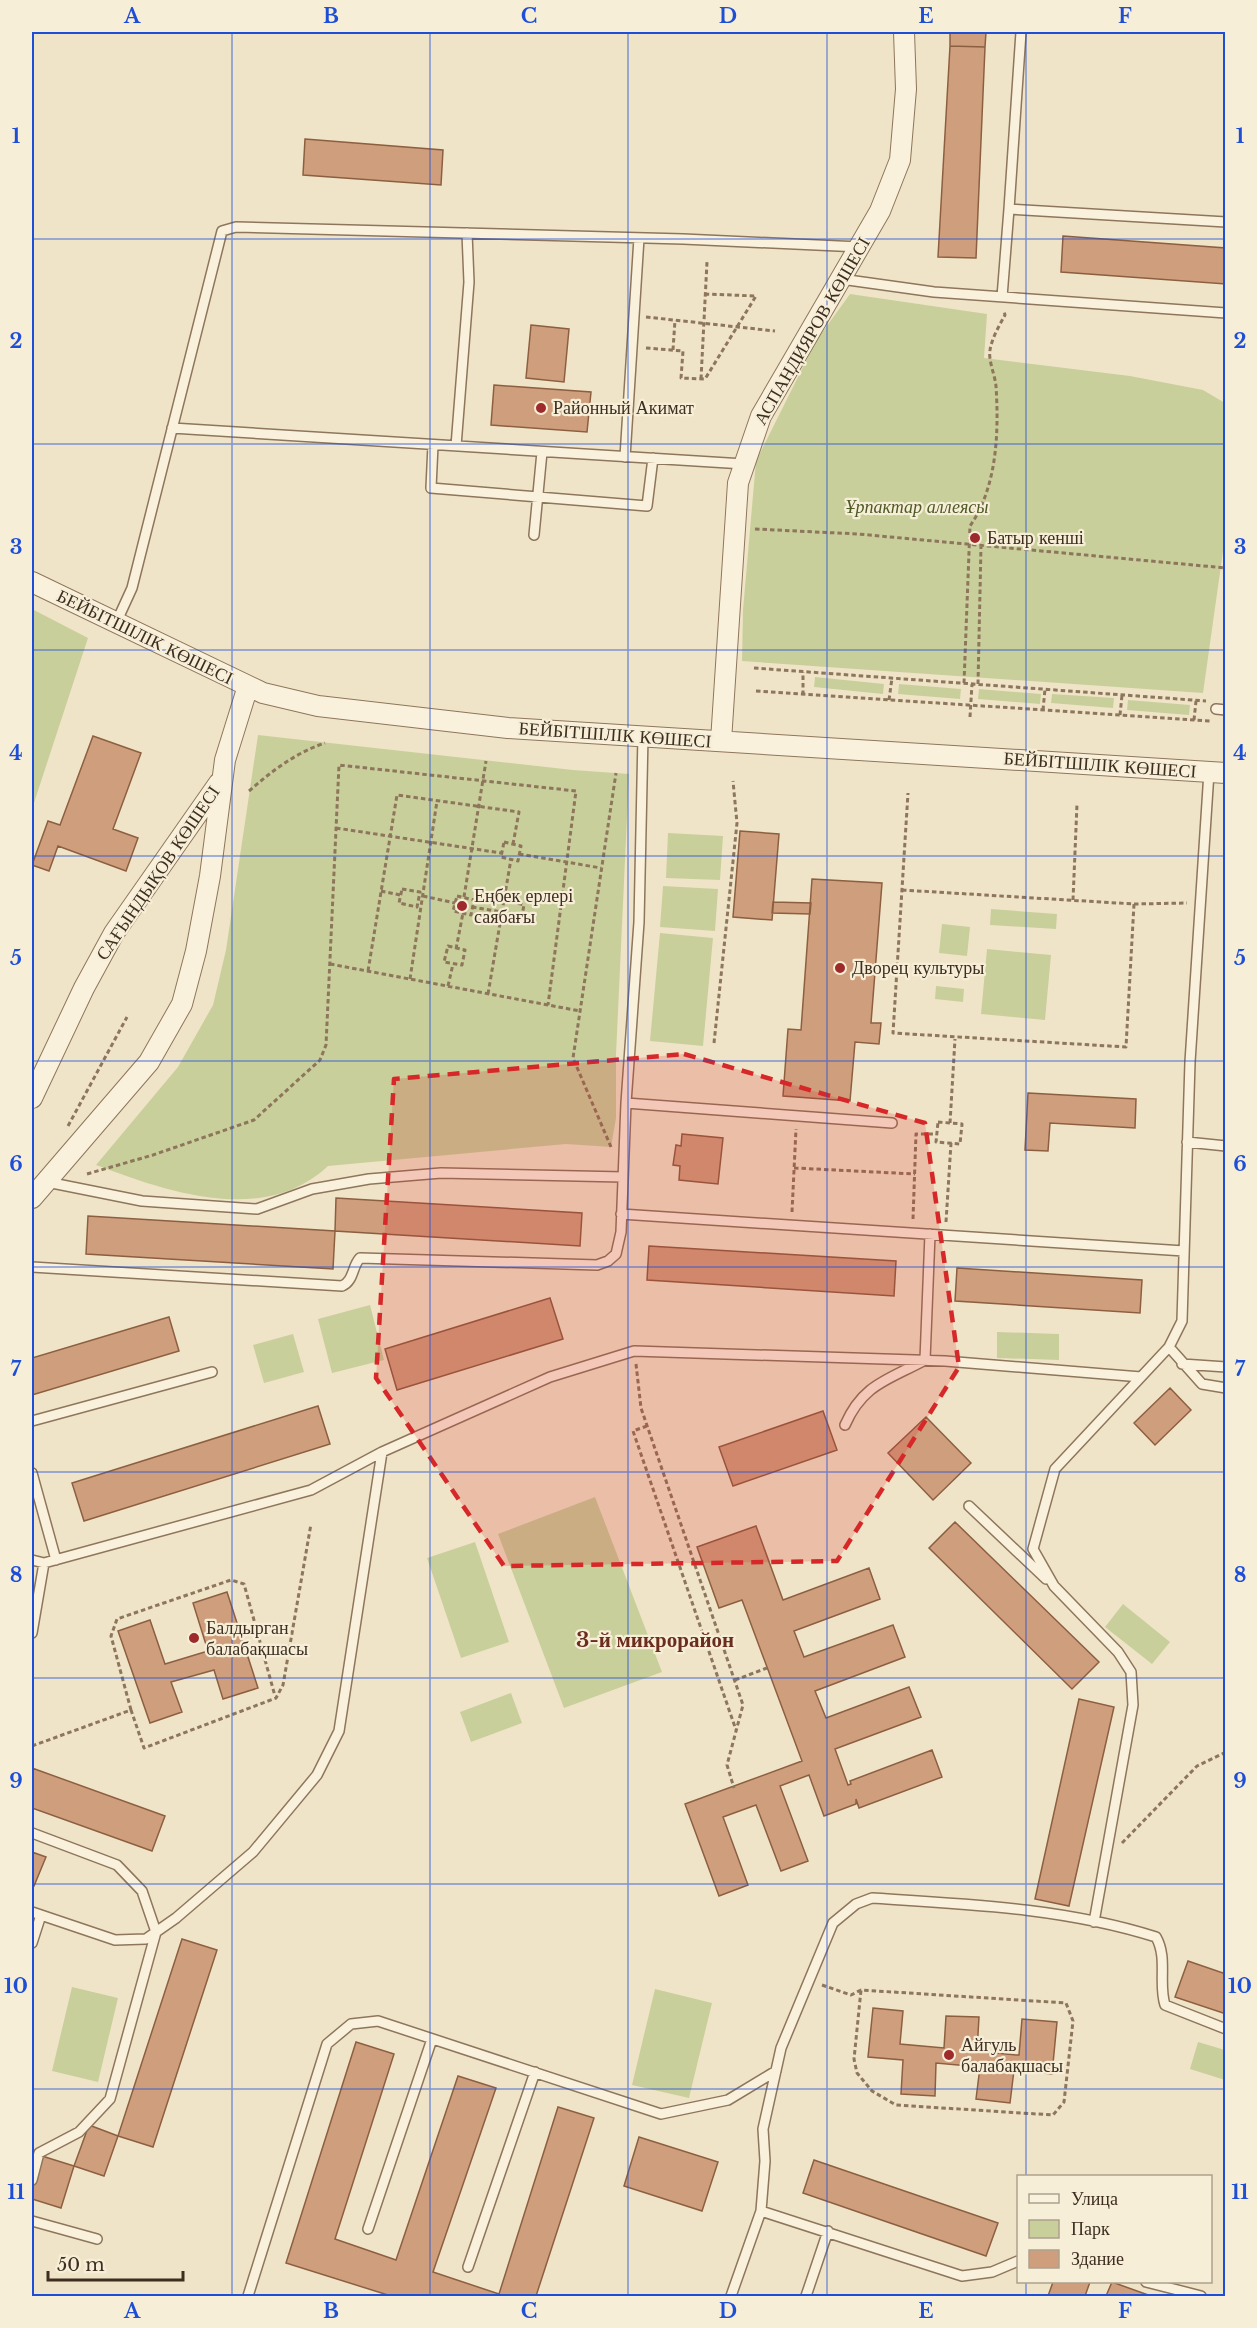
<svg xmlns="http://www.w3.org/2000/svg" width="1257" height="2328" font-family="'Libre Baskerville',serif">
<rect width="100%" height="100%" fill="#f0e4c8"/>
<!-- green -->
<path fill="#c9cf9b" d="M850,294L987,314L984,358L1130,376L1203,390L1225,403V537L1203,693L742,661L743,610L756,461L816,341Z
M32,609L88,638L32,809Z
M815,677L884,684L883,694L814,687Z
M899,684L961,689L960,699L898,694Z
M979,689L1041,694L1040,704L978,699Z
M1052,694L1114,698L1113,708L1051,703Z
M1128,700L1190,705L1189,715L1127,710Z
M258,735L573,770L629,774L616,1055V1118L611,1147L566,1144L328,1166C264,1226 168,1192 96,1165L178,1067L213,1005L226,950Z
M668,833L723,836L720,880L666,878Z
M663,886L718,889L715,931L660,927Z
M991,909L1057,914L1056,929L990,925Z
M942,924L970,927L967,956L939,953Z
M660,933L713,938L703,1046L650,1041Z
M987,949L1051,955L1045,1020L981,1014Z
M936,986L964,989L963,1002L935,999Z
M370,1305L384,1360L332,1373L318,1319Z
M997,1332L1059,1334V1360L997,1358Z
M293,1334L304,1372L264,1383L253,1345Z
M595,1497L662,1672L564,1708L498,1534Z
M475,1542L509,1642L461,1658L427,1558Z
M1123,1604L1170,1642L1152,1664L1105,1627Z
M511,1693L522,1723L471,1742L460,1712Z
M72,1987L118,1998L98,2082L52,2071Z
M655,1989L712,2003L689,2098L632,2085Z
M1198,2042L1225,2050V2080L1190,2069Z"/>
<!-- building -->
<path fill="#cf9f7d" stroke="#8d5f41" stroke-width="1.5" d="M950,32H986L985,47L950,46Z
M950,46L985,47L976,258L938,257Z
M305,139L443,150L441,185L303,175Z
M1063,236L1226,248V284L1061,272Z
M531,325L569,329L564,382L526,378Z
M494,385L591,392L587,432L491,425Z
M93,736L141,753L113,829L138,838L126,871L58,846L49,871L32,865L48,821L60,825Z
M740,831L779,834L772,920L733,917Z
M812,879L882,883L871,1023H881L879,1044L855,1042L850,1101L783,1096L788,1029L801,1030Z
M773,902L811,903L810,914L772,913Z
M1028,1093L1136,1099L1135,1128L1050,1123L1048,1151L1025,1150Z
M682,1134L723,1138L718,1184L679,1180L680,1166L673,1165L676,1145L681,1146Z
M336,1198L582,1213L580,1246L335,1231Z
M88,1216L335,1231L333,1269L86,1254Z
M649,1246L896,1261L894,1296L647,1280Z
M957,1268L1142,1280L1140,1313L955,1301Z
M550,1298L563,1339L397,1390L385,1349Z
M169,1317L179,1351L32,1395V1358Z
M1170,1388L1191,1410L1155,1445L1134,1423Z
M318,1406L330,1444L84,1521L72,1483Z
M823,1411L837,1450L733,1486L719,1447Z
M926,1417L971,1463L933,1500L888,1453Z
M955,1522L1099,1662L1072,1689L929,1548Z
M756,1526L783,1600L869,1568L880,1599L794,1631L804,1657L893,1625L905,1657L815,1691L826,1718L909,1687L921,1717L835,1749L848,1785L851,1784L850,1781L932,1750L942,1777L859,1808L856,1799V1804L824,1816L809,1775L780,1786L808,1861L781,1871L756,1805L723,1817L748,1885L719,1896L685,1804L802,1761L742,1600L719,1608L697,1547Z
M227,1592L258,1688L223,1699L214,1670L171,1682L182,1712L150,1723L118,1631L150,1620L165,1664L208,1651L193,1603Z
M1079,1699L1114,1707L1069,1906L1035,1899Z
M32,1768L165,1816L152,1851L32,1808Z
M32,1852L46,1857L34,1886L32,1885Z
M182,1939L217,1950L153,2147L118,2136Z
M1188,1961L1226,1974V2014L1175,1997Z
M873,2008L903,2011L900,2044L944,2048L946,2016L979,2017L977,2051L1016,2055H1019L1022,2019L1057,2022L1052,2074L1014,2070L1010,2103L976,2099L980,2067L936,2063L935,2096L901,2094L903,2060L868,2057Z
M356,2042L394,2054L335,2239L396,2260L458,2076L496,2088L433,2272L499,2294L558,2107L594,2118L536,2296H391L286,2263Z
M89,2125L118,2136L104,2176L74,2166Z
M639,2137L718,2162L702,2211L624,2186Z
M42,2156L74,2166L61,2208L32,2199V2189Z
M814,2160L998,2223L986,2256L803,2193Z
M1053,2282H1090L1085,2296H1048Z
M1112,2282L1151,2296H1106Z"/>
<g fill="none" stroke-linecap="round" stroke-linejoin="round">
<defs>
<path id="lane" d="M1021,32L1009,209L1226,222
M841,279L934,292L1226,313
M1002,297L1009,209
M172,428L744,464
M433,445L431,488L647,506L653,458
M456,446L469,282L467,233
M625,457L639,238
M534,535L542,452
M116,623L132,588L222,231L236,227L683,239L860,247
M1216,709L1226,710
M626,1103L892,1123
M1187,1142L1226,1146
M47,1182L142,1201L257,1209L312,1189L369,1179L441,1173L623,1177
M621,1214L1184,1251
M32,1267L342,1286C354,1281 352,1266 360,1258L597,1265L608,1261L616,1254L621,1232L626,1103L639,922L643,736
M1169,1347L1202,1384L1226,1388
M1182,1364L1226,1367
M32,1421L212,1372
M845,1425C863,1384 888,1380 925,1360L930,1234
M32,1473L56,1560
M969,1506L1046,1579
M32,1560L44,1563L311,1490L382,1452L550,1377L634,1351L945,1361L1141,1377
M32,1633L44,1563
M32,1833L117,1865L142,1891L156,1932L110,2099L79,2132L39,2153L32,2180
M32,1912L115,1940L146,1939L176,1918L253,1852L317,1775L339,1731L382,1452
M1094,1922L1133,1705L1131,1672L1118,1652L1054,1586L1033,1549L1055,1469L1169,1347L1182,1321L1190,1062L1209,772
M32,1943L41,1915
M761,2211L962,2276L992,2272L1018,2261
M32,2221L97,2239
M368,2229L432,2039
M468,2267L535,2072
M1146,2282L1201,2296
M248,2296L327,2044L351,2024L378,2021L661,2114L728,2100L776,2071
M731,2296L761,2211L765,2161L763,2129L781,2048L833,1923L856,1904L872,1898C967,1904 1065,1908 1156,1937C1168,1958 1158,1983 1165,2005L1226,2029
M806,2296L828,2231"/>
<path id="street" d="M32,582L263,693L318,706L508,728L1226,773
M721,741L738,483L761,416L880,211L900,160L906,89L904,32
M32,1098L84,988L114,933L219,783
M32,1198L149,1062L182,1004L196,951L210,876L225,760L248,686"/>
</defs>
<!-- lane casing -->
<use href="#lane" stroke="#8d765c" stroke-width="12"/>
<!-- street casing -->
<use href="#street" stroke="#8d765c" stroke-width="22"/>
<!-- path -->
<path stroke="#8d765c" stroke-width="3" stroke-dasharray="4.5 3" stroke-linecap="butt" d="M646,317L775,331
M646,348L683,351L681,378L705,379L756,296L706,294
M673,350L675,320
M701,379L707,262
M755,529L858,534L1226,568
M754,668L1206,701
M964,683L970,526C997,487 999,433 996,386C995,375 988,360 990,350C992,338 999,326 1005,315L1004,311
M978,684L981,546
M756,691L1210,721
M803,695V672
M889,700L892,678
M1043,710L1045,689
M1120,715L1122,695
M970,717L972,684
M1194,720L1196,701
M249,791C272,771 295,753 325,743
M336,828L501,853
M504,842L521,846L518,861L501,857Z
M519,854L601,868
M402,889L420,892L417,907L399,903Z
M902,890L1134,904L1126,1047L893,1033L908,793
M381,891L400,895
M423,896L455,903
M457,896L474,900L471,915L453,911Z
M464,897L486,761
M1073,900L1077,804
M1134,904L1187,903
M472,907L502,912
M501,916L521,920L524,905L505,900
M448,946L465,950L462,965L444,962Z
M456,949L463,913
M330,964L580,1011
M368,971L397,795L519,812L513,844
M410,979L437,801
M448,986L453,964
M488,994L511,859
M714,1043L737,823L733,781
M938,1122L962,1124L960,1144L936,1142Z
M950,1123L955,1039
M68,1126L127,1017
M611,1147L573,1058L616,773
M794,1168L915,1174
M87,1174L153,1155L254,1120L320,1060L326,1045L339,765L576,791L548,1005
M792,1212L796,1129
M913,1219L916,1134H937
M946,1222L951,1143
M636,1364L641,1408L743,1705L727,1765L734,1788
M647,1426L633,1431L736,1730
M735,1680L767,1668
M131,1710L111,1636L117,1619L231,1580L244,1584L275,1696
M32,1746L131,1710L144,1748L276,1698L283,1685L311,1524
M1122,1843L1197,1766L1226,1752
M822,1985L851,1995L861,1990L1066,2003L1073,2021L1064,2102L1053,2115L896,2105L872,2091L857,2073L854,2059L861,1990"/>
<!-- lane -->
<use href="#lane" stroke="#faf1dc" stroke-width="9"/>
<!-- street -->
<use href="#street" stroke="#faf1dc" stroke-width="20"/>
</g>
<!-- marked area -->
<path fill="#d62828" fill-opacity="0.2" stroke="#d62828" stroke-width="4.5" stroke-dasharray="12 8" stroke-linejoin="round" d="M684,1054L925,1123L959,1367L837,1561L504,1566L376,1378L394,1079Z"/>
<!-- grid -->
<path fill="none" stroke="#1d4ed8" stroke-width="1.5" stroke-opacity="0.55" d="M232,32V2296M430,32V2296M628,32V2296M827,32V2296M1026,32V2176M32,239H1226M32,444H1226M32,650H1226M32,856H1226M32,1061H1226M32,1267H1226M32,1472H1226M32,1678H1226M32,1884H1226M32,2089H1226M1026,2282V2296"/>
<!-- markers -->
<g fill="#9e2a2b" stroke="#f7eed8" stroke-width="2">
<circle cx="541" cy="408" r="6"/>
<circle cx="975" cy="538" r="6"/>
<circle cx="462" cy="906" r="6"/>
<circle cx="840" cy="968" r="6"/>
<circle cx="194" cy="1638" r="6"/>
<circle cx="949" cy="2055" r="6"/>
</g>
<g text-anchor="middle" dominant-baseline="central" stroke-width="4.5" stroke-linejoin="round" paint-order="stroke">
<!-- street labels -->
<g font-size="18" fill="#3d2e20" stroke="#f7eed8">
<text transform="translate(812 331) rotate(-60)">АСПАНДИЯРОВ КӨШЕСІ</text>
<text transform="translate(145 637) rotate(26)">БЕЙБІТШІЛІК КӨШЕСІ</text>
<text transform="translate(615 735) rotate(4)">БЕЙБІТШІЛІК КӨШЕСІ</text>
<text transform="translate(1100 765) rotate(4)">БЕЙБІТШІЛІК КӨШЕСІ</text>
<text transform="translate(158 873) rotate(-56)">САҒЫНДЫҚОВ КӨШЕСІ</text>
</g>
<!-- poi labels -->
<g font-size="18" fill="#3d2e20" stroke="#f7eed8" text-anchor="start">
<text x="553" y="408">Районный Акимат</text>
<text x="987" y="538">Батыр кенші</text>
<text x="474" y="896">Еңбек ерлері<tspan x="474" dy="21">саябағы</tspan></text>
<text x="852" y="968">Дворец культуры</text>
<text x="206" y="1628">Балдырган<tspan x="206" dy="21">балабақшасы</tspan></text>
<text x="961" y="2045">Айгуль<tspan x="961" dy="21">балабақшасы</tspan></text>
</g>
<!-- park labels -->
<g font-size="18" font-style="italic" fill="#4d5a26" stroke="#f7eed8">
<text x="917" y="507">Ұрпактар аллеясы</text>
</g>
<!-- quarter labels -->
<g font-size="21" font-weight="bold" fill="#6b2e1e" stroke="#f7eed8">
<text x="655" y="1640">3-й микрорайон</text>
</g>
</g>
<!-- border -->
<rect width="1257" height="2328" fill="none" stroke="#f7eed8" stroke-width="66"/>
<!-- legend -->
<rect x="1017" y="2175" width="195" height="108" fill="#f7eed8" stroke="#ada18e" stroke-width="1.5"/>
<rect x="1029" y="2194" width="30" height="9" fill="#faf1dc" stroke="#ada18e" stroke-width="1.5"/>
<text x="1071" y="2205" font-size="18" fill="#3d2e20">Улица</text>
<rect x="1029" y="2220" width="30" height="18" fill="#c9cf9b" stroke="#ada18e" stroke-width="1.5"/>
<text x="1071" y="2235" font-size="18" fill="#3d2e20">Парк</text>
<rect x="1029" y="2250" width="30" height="18" fill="#cf9f7d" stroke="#ada18e" stroke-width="1.5"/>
<text x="1071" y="2265" font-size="18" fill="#3d2e20">Здание</text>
<!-- scale -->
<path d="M48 2271v9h135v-9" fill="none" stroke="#3d2e20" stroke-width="3"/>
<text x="57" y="2271" font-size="18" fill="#3d2e20" stroke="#f7eed8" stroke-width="4.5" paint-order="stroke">50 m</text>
<rect x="33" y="33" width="1191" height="2262" fill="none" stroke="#1d4ed8" stroke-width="2"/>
<g font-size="20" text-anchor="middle" font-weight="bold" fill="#1d4ed8">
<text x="132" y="23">A</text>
<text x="331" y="23">B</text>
<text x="529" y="23">C</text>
<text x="728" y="23">D</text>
<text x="926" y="23">E</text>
<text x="1125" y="23">F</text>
<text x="16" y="143">1</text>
<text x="1240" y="143">1</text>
<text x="16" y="348">2</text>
<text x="1240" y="348">2</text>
<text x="16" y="554">3</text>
<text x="1240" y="554">3</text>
<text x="16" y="760">4</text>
<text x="1240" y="760">4</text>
<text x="16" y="965">5</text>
<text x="1240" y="965">5</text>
<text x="16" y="1171">6</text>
<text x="1240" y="1171">6</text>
<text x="16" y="1376">7</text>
<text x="1240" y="1376">7</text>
<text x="16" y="1582">8</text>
<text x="1240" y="1582">8</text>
<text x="16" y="1788">9</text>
<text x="1240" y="1788">9</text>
<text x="16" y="1993">10</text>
<text x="1240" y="1993">10</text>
<text x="16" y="2199">11</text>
<text x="1240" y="2199">11</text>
<text x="132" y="2318">A</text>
<text x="331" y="2318">B</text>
<text x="529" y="2318">C</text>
<text x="728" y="2318">D</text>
<text x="926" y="2318">E</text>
<text x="1125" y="2318">F</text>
</g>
</svg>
